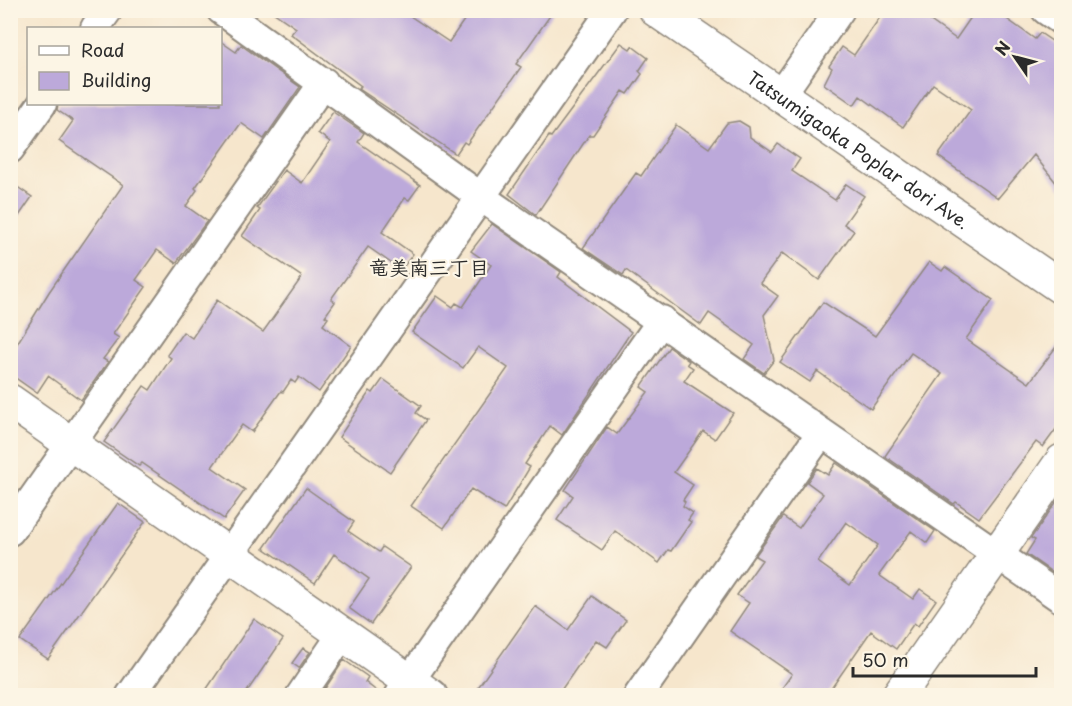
<svg xmlns="http://www.w3.org/2000/svg" width="1072" height="706" font-family="'Playpen Sans','Klee One',sans-serif">
<rect width="100%" height="100%" fill="#fcf5e5"/>
<filter id="ink" filterUnits="userSpaceOnUse"><feTurbulence type="fractalNoise" baseFrequency=".0167" numOctaves="2"/><feDisplacementMap in="SourceGraphic" scale="12" xChannelSelector="R" yChannelSelector="G"/><feConvolveMatrix kernelMatrix="1 2 1 2 8 2 1 2 1" color-interpolation-filters="sRGB"/></filter>
<filter id="wash" filterUnits="userSpaceOnUse"><feTurbulence type="fractalNoise" baseFrequency=".008" numOctaves="4" result="noise"/><feDisplacementMap in="SourceGraphic" scale="24" xChannelSelector="R" yChannelSelector="G"/><feGaussianBlur stdDeviation="1.35" result="paint"/><feColorMatrix in="noise" values="0 0 0 0 0 0 0 0 0 0 0 0 0 0 0 0 0 1.4 0 .05"/><feComposite in="paint" operator="in"/></filter>
<g filter="url(#wash)">
<rect width="100%" height="100%" fill="#f6e6cc"/>
<g id="blocks">
<!-- building -->
<path fill="#bca9da" fill-rule="evenodd" d="M270,10H401L449,42L471,10H554L516,64L521,67L467,144L464,142L456,154L359,89L361,86L291,34L296,28Z
M885,10H915L956,39L976,10H994L1035,39L1040,33L1062,48V190L1034,155L998,198L938,156L971,110L933,84L903,127L860,96L854,105L824,84L832,68L829,66L842,47L854,55Z
M220,41L236,52L241,45L300,87L264,139L241,123L195,188L197,190L186,206L207,221L176,263L157,250L136,280L146,287L113,334L119,338L103,359L108,362L81,400L48,376L37,393L10,374V355L49,292L123,185L59,141L73,121L57,110L58,104H220Z
M621,43L630,49L632,46L648,58L639,71L642,74L628,94L623,91L593,135H589L536,215L509,194L549,136L551,137Z
M333,112L364,133L358,142L420,185L409,200L405,198L382,232L413,254L401,270L368,247L331,299L335,302L325,316L328,318L323,325L351,346L319,392L299,377L295,383L291,380L283,392L281,391L252,432L242,425L212,467L245,490L224,519L142,463L139,466L104,442L144,386L150,390L171,358L167,355L183,332L192,338L217,300L263,332L302,277L242,236L260,210L257,208L284,170L302,183L330,142L318,133Z
M739,121L749,127L750,137L772,152L778,144L800,159L792,171L835,200L846,184L864,196L844,224L854,231L819,280L782,253L760,283L778,296L764,315L774,360L764,373L744,359L754,345L709,313L701,325L626,270L623,275L583,248L636,173L641,176L676,125L709,148L727,123Z
M10,182L32,197L10,229Z
M492,224L561,272L558,277L631,332L562,435L550,426L525,464L530,467L504,510L471,489L444,528L411,506L508,368L478,347L463,368L412,332L437,296L453,307L456,303L463,307L491,265L471,251Z
M929,262L942,271L945,267L993,300L966,339L1029,383L1062,339V421L1043,447L1036,442L979,518L956,502L954,504L885,456L942,374L911,353L871,409L817,371L810,382L780,362L823,302L875,336Z
M669,347L689,361L687,364L693,368L684,381L733,413L715,439L703,431L674,472L693,485L683,500L685,502L683,506L693,513L688,520L691,522L671,551L668,550L659,563L615,531L602,550L557,520L573,496L565,490L607,427L617,434L648,392L641,387Z
M383,379L421,406L416,413L426,420L390,472L339,437L370,391L373,393Z
M836,463L935,531L927,543L911,531L879,575L913,599L920,589L936,600L918,626L914,623L896,649L871,631L826,696H792L782,688L792,674L730,631L749,603L737,595L762,560L755,556L783,517L799,528L823,494L807,482L817,468L828,475ZM846,522L878,545L850,585L818,562Z
M306,488L354,522L348,531L379,552L382,547L411,567L371,624L349,608L369,579L334,554L315,583L264,548Z
M1062,494V579L1026,554L1035,540L1031,538Z
M118,503L145,522L48,659L20,640Z
M592,596L626,620L607,647L596,640L557,696H472L535,606L568,630Z
M254,619L283,639L244,696H202Z
M303,648L310,652L299,668L292,663Z
M344,660L368,677L365,682L383,696H320Z"/>
</g>
</g>
<g filter="url(#ink)">
<use href="#blocks" fill-opacity="0" stroke="#90887c" stroke-width="1.5"/>
<g fill="none" stroke-linecap="round" stroke-linejoin="round">
<defs>
<path id="minor" d="M221,10L481,197L1062,599
M1046,10L1062,21
M95,28L108,10
M781,95L840,10
M10,149L42,104
M10,531L324,82
M130,696L612,10
M300,696L343,633
M399,696L662,320
M638,696L821,433"/>
<g id="tertiary">
<path id="s1" d="M656,10L1062,288"/>
<path d="M10,401L431,696"/>
<path d="M898,696L1062,461"/>
</g>
</defs>
<!-- minor casing -->
<use href="#minor" stroke="#90887c" stroke-width="32"/>
<!-- tertiary casing -->
<use href="#tertiary" stroke="#90887c" stroke-width="36"/>
<!-- minor -->
<use href="#minor" stroke="#fff" stroke-width="28"/>
<!-- tertiary -->
<use href="#tertiary" stroke="#fff" stroke-width="33"/>
</g>
</g>
<g text-anchor="middle" dominant-baseline="central" stroke-width="4.5" stroke-linejoin="round" paint-order="stroke">
<!-- street labels -->
<g font-size="18" fill="#2b2b2b" stroke="#fcf5e5">
<text stroke="none"><textPath href="#s1" startOffset="246">Tatsumigaoka Poplar dori Ave.</textPath></text>
</g>
<!-- neighbourhood labels -->
<g font-size="20" font-weight="bold" fill="#2b2b2b" stroke="#fcf5e5">
<text x="429" y="267">竜美南三丁目</text>
</g>
</g>
<!-- margin -->
<rect width="1072" height="706" fill="none" stroke="#fcf5e5" stroke-width="36"/>
<!-- legend -->
<rect x="27" y="27" width="195" height="78" fill="#fcf5e5" stroke="#a8a49b" stroke-width="1.5"/>
<rect x="39" y="46" width="30" height="9" fill="#ffffff" stroke="#a8a49b" stroke-width="1.5"/>
<text x="81" y="57" font-size="18" fill="#2b2b2b">Road</text>
<rect x="39" y="72" width="30" height="18" fill="#bca9da" stroke="#a8a49b" stroke-width="1.5"/>
<text x="81" y="87" font-size="18" fill="#2b2b2b">Building</text>
<!-- north arrow -->
<g transform="translate(1015 57) rotate(305)" stroke="#fcf5e5" stroke-width="4.5" paint-order="stroke">
<path d="M0-4.5L10 22L0 15L-10 22Z" fill="#2b2b2b"/>
<text y="-9" font-size="16" font-weight="bold" text-anchor="middle" fill="#2b2b2b">N</text>
</g>
<!-- scale -->
<path d="M853 667v9h183v-9" fill="none" stroke="#2b2b2b" stroke-width="3"/>
<text x="862" y="667" font-size="18" fill="#2b2b2b" stroke="#fcf5e5" stroke-width="4.5" paint-order="stroke">50 m</text>
</svg>
